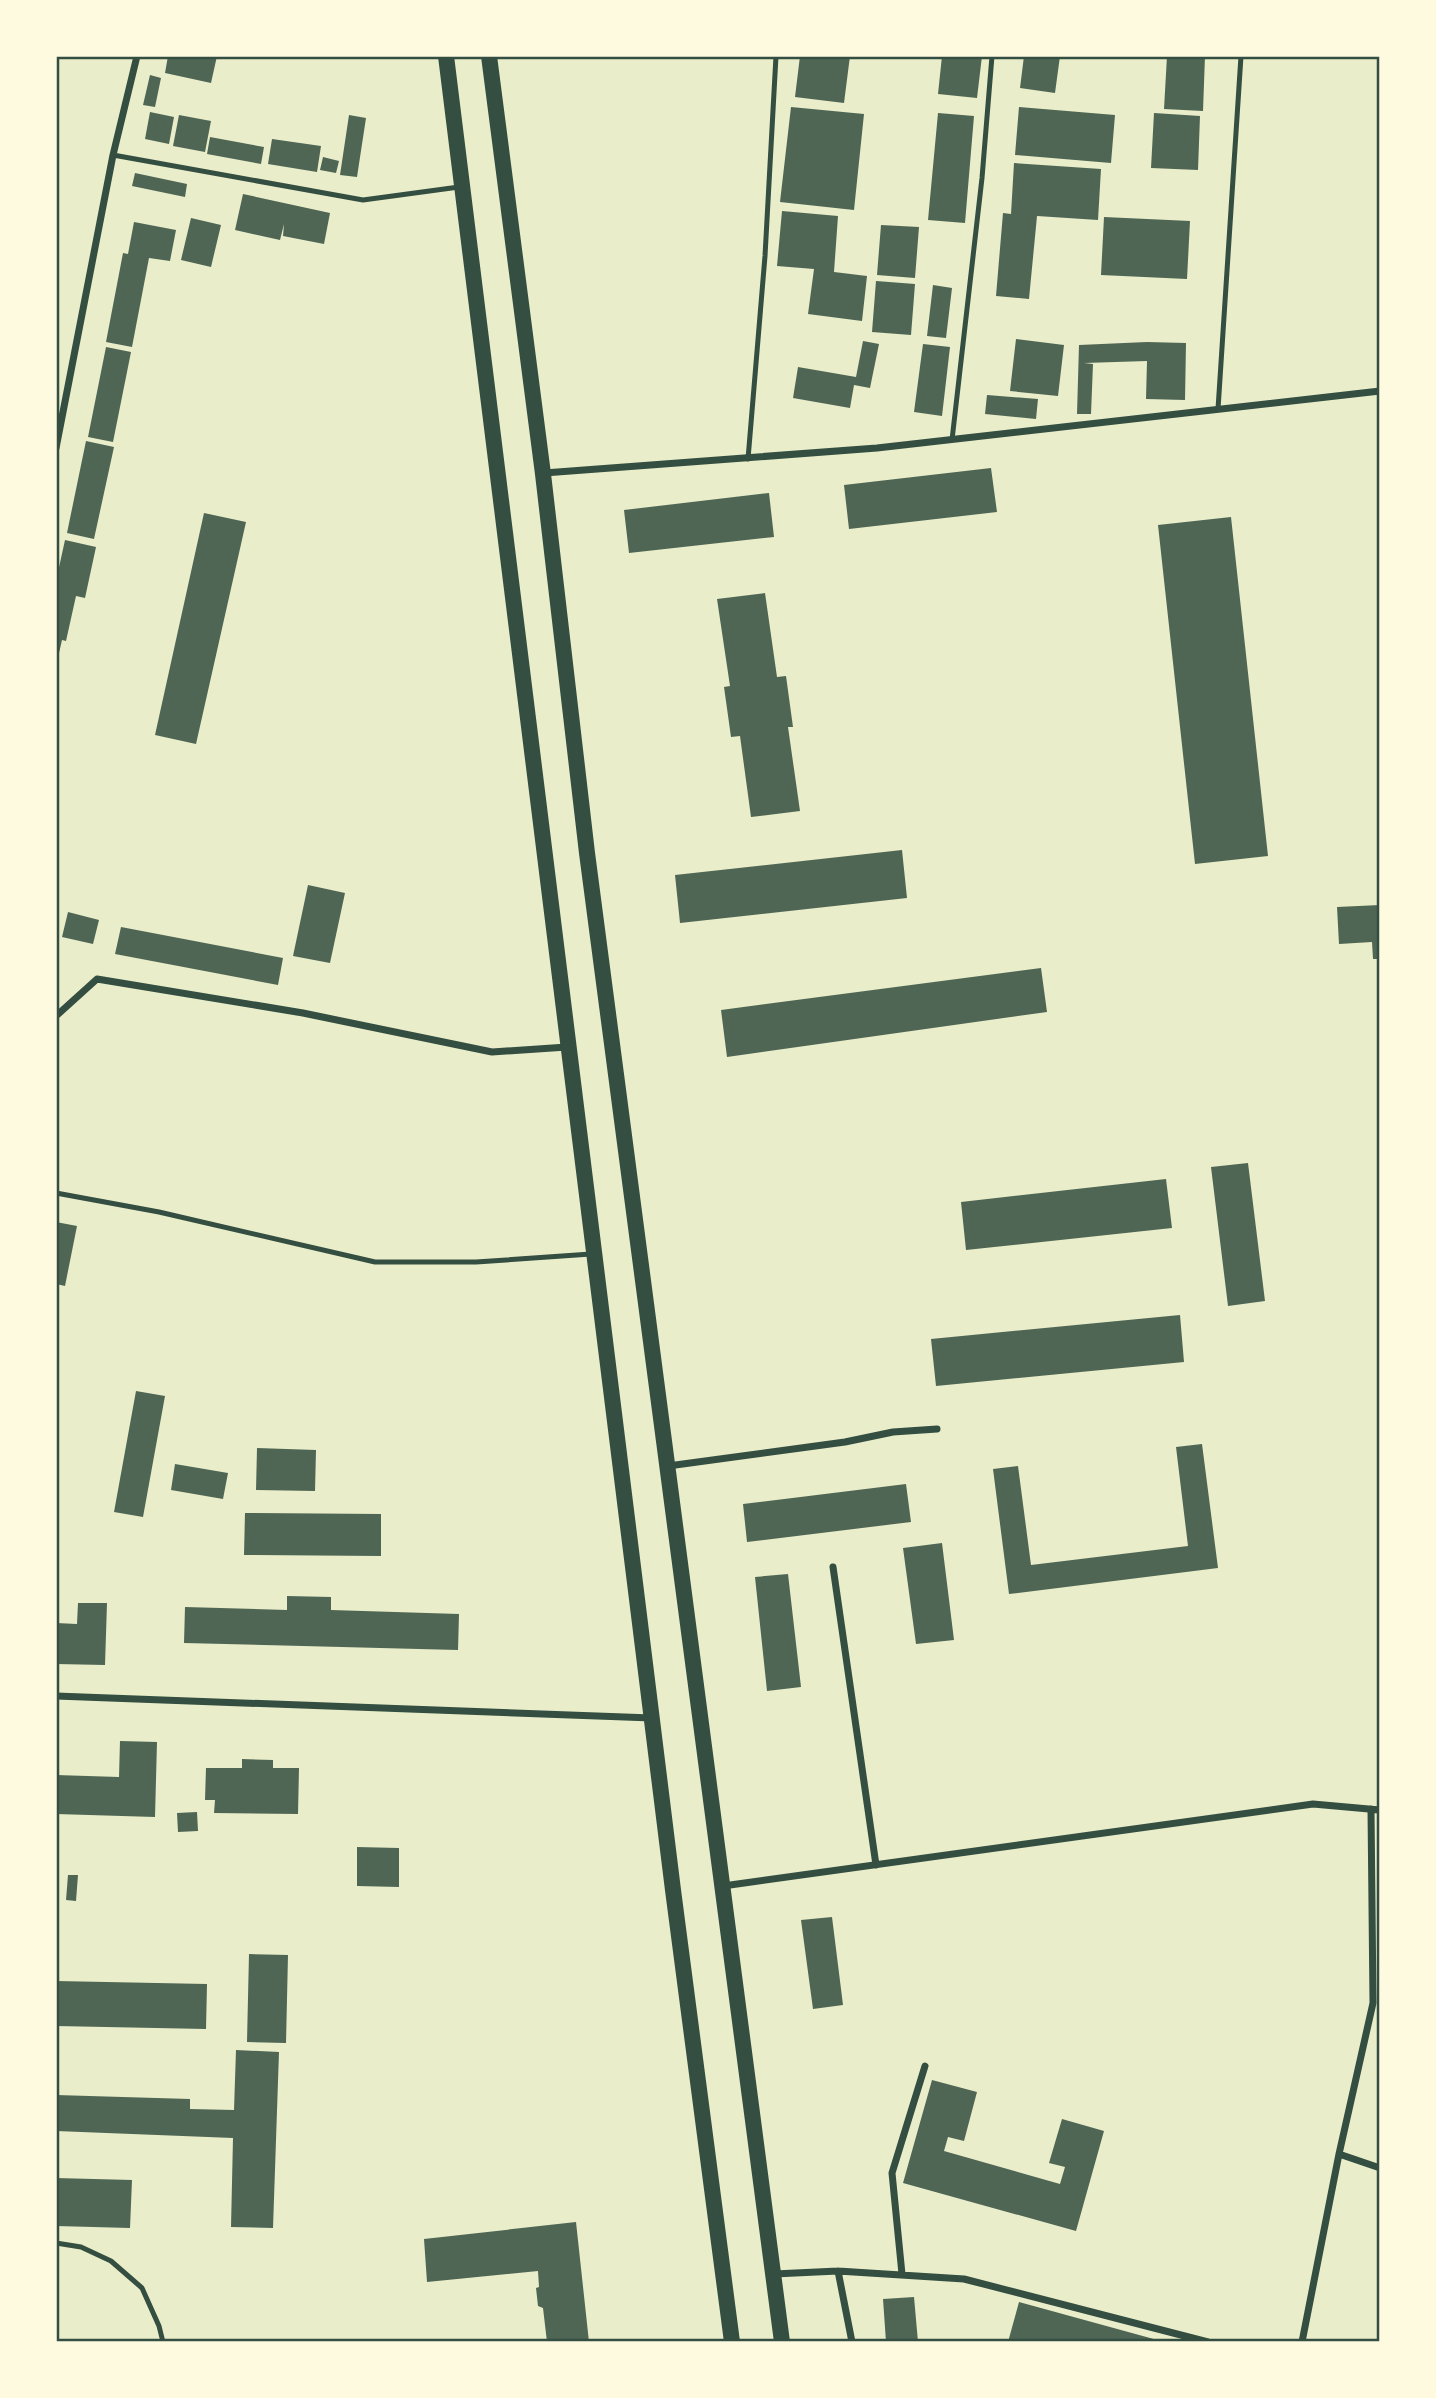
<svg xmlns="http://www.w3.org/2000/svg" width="1436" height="2398" font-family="Rubik,sans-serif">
<rect width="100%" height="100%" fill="#e9edc9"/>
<!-- building -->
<path fill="#4f6655" d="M168,56H217L211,83L165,73Z
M800,56H850L844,103L795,97Z
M942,56H982L977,98L938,94Z
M1024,56H1060L1055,93L1020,88Z
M1167,56H1205L1203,111L1164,109Z
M150,75L161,78L155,107L143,105Z
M791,107L864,114L854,210L780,202Z
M1019,107L1115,115L1111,163L1015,155Z
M150,112L174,117L169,144L145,139Z
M938,113L974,116L965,223L928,220Z
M1154,113L1200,116L1198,170L1151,168Z
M179,115L211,121L205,152L173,146Z
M349,115L366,118L357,177L340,175Z
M210,137L264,147L261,164L207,154Z
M272,139L321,146L317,172L268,164Z
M323,157L339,161L336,173L320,170Z
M1014,163L1101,169L1098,220L1037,216L1029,299L996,296L1003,213L1011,214Z
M135,173L187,184L185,197L132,186Z
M243,194L330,213L324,244L283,236L284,224L280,240L235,230Z
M782,211L838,216L834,272L867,276L862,321L808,314L814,269L777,266Z
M1104,217L1190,221L1187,279L1101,275Z
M191,218L221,225L211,267L181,260Z
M134,222L176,230L170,261L149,258L132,347L106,342L123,253L128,254Z
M881,225L919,227L915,278L877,275Z
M876,281L915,284L911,335L872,332Z
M933,285L952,288L946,338L927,336Z
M1016,339L1064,345L1058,396L1010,391Z
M863,341L879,344L870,388L854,385L850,408L793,398L798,367L856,377Z
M1147,342L1186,343L1185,400L1146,399L1147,361L1084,363L1093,364L1091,414H1077L1079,345Z
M923,344L950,347L942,416L914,412Z
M106,347L131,352L113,442L88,437Z
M987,395L1038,399L1036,419L985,414Z
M86,441L114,447L94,539L67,533Z
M991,468L997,512L849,529L844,485Z
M769,493L774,537L629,553L624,510Z
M204,513L246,522L196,744L155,735Z
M1231,517L1268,856L1195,864L1158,525Z
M65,540L96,547L85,598L76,596L66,641L62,640L57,662L56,581Z
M765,593L777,677L786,676L793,727H788L800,811L751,817L740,736L731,737L724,687L730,686L717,599Z
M902,850L907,898L680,923L675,875Z
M308,885L345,893L330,963L293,956Z
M1380,905V959H1373L1372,942L1339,944L1337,907Z
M68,912L99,920L93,944L62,937Z
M121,927L283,958L278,985L115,954Z
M1041,968L1047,1012L727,1057L721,1010Z
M1248,1163L1265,1301L1228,1306L1211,1167Z
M1166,1179L1172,1228L966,1250L961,1202Z
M56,1222L77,1226L65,1286L56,1284Z
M1180,1315L1184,1362L936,1386L931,1339Z
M136,1391L165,1396L143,1517L114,1512Z
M1202,1444L1218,1568L1009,1594L993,1469L1018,1466L1031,1565L1188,1546L1176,1447Z
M257,1448L316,1450L315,1491L256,1490Z
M175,1464L228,1473L223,1499L171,1490Z
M906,1484L911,1522L747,1542L743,1504Z
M245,1513L381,1514V1556L244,1555Z
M942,1543L954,1640L916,1644L903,1548Z
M788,1574L801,1687L767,1691L755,1577Z
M287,1596L331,1597V1610L459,1614L458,1650L184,1643L185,1607L287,1610Z
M78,1603H107L105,1665L56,1664V1623L77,1624Z
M120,1741L157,1742L155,1817L56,1814V1775L119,1777Z
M242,1759L273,1760V1768H299L298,1814L214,1813L215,1800H205L206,1768H242Z
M197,1812L198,1831L178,1832L177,1813Z
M357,1847L399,1848V1887L357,1886Z
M68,1875H78L76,1901L66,1900Z
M832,1917L843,2005L813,2009L801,1920Z
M249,1954L288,1955L286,2043L247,2042Z
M56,1981L207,1984L206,2029L56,2026Z
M236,2050L279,2052L273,2228L231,2227L233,2138L56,2131V2095L190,2099V2109L234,2110Z
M932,2080L977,2092L964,2141L948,2137L944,2151L1060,2184L1065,2167L1049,2163L1062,2119L1104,2131L1076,2231L903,2183Z
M56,2178L132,2180L130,2228L56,2226Z
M576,2222L589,2342H547L543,2308L538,2306L536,2288L539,2287L538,2271L427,2282L424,2239Z
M914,2297L918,2342H886L883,2299Z
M1019,2302L1161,2341V2342H1008Z"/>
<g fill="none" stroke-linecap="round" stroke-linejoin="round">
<!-- service -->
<path stroke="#344e41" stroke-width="5" d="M113,155L363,200L459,187
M1218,409L1241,56
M952,440L982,178L992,56
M748,459L765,256L776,56
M56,1193L159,1212L375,1262H476L591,1254
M56,2243L81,2247L111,2261L142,2288L159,2326L163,2342"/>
<!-- minor -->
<path stroke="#344e41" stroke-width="7" d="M56,448L113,155L137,56
M544,473L877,448L1380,391
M56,1016L97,979L303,1013L492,1052L567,1047
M668,1466L845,1442L893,1432L937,1429
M833,1567L876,1865
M56,1696L652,1718
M1371,1809L1373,2003L1339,2154L1380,2168
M723,1886L1313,1804L1380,1810
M838,2271L852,2342
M774,2274L838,2271L964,2279L1208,2342
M902,2274L892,2173L925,2066
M1302,2342L1339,2154"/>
<!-- trunk -->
<path stroke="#344e41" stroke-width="16" d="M446,56L673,1890L732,2342
M489,56L543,474L587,853L782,2342"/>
</g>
<!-- border -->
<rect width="1436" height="2398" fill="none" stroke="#fefae0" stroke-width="116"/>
<rect x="58" y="58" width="1320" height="2282" fill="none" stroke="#344e41" stroke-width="2.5"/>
</svg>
